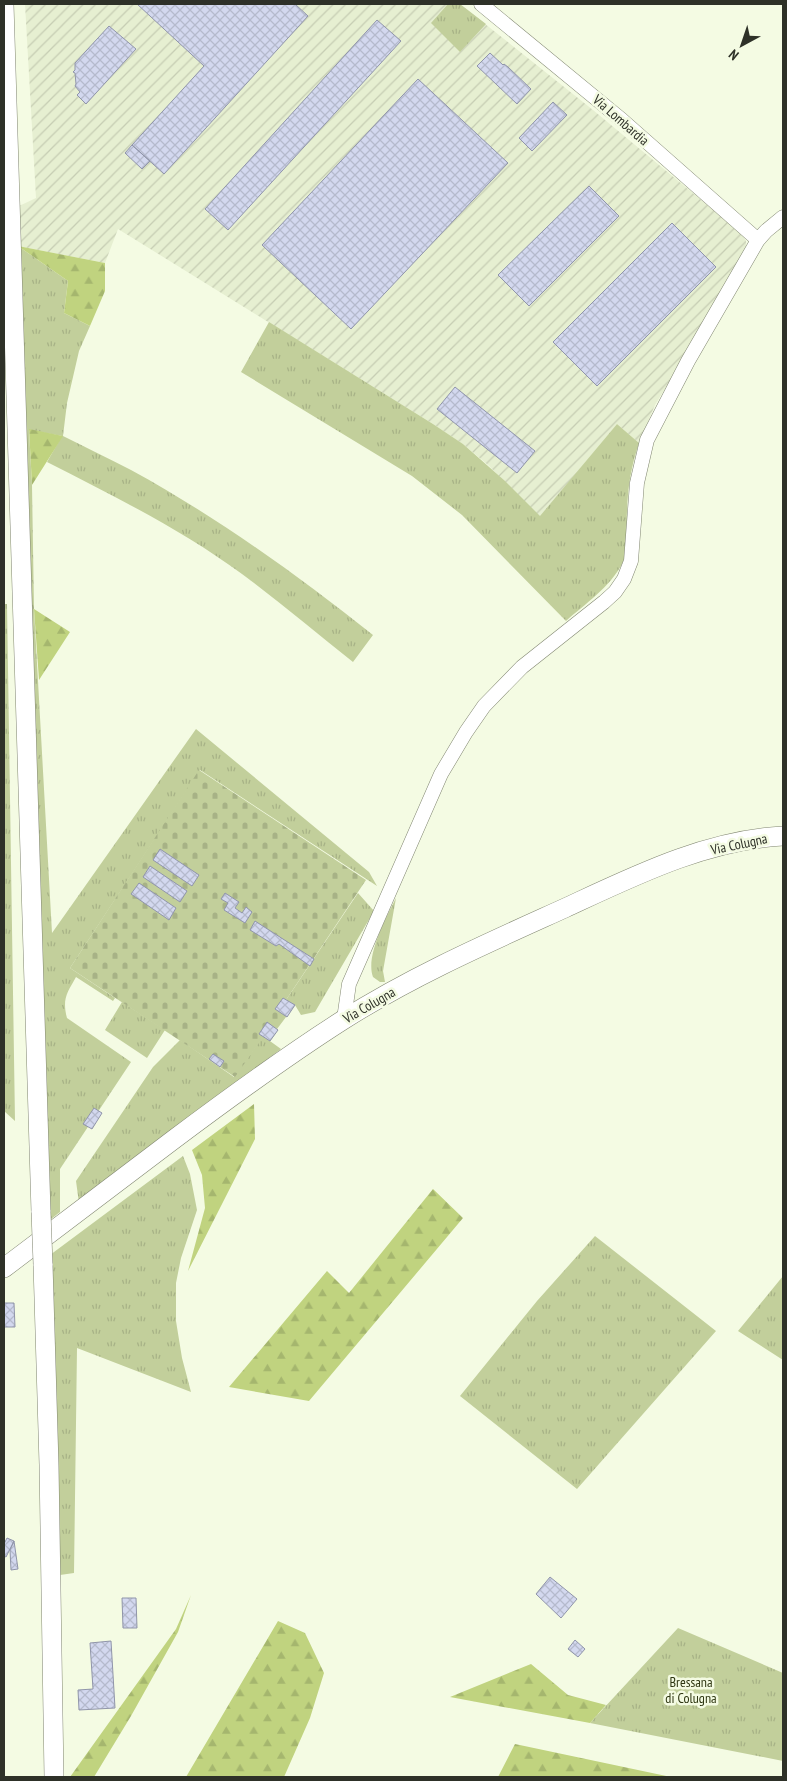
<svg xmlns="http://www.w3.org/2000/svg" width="787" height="1781" font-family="'PT Sans Narrow',sans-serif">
<defs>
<pattern id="industrial-furrows" width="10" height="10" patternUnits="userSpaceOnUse" patternTransform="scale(1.25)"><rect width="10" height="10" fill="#e6efd1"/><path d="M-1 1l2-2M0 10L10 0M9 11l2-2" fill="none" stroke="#c6cdb3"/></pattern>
<pattern id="grass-tufts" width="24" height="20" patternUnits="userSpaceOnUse" patternTransform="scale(1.25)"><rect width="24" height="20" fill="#c2cf9b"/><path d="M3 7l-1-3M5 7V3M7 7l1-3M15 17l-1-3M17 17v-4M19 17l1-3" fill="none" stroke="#a7b286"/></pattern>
<pattern id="forest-firs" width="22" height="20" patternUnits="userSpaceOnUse" patternTransform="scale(1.25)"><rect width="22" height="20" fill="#c0d37f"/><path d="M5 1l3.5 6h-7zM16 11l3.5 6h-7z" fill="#a5b66e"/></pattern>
<pattern id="cemetery-stones" width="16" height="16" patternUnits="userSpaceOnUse" patternTransform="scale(1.25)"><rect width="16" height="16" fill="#c2cf9b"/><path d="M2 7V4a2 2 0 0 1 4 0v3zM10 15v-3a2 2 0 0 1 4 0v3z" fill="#a7b286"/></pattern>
<pattern id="building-cross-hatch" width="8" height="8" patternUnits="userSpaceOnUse" patternTransform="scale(1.25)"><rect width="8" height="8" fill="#d3d8ef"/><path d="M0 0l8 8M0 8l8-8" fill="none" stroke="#b5bacd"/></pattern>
</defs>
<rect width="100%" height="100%" fill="#f4fbe3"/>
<!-- industrial -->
<path fill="url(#industrial-furrows)" d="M25,4H460L593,110L742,234L746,241V249L741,264L655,405L639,443L617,424L540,517L488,465L463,444L433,424L118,229L105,263L18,246L17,207L36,198Z"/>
<!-- grass -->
<path fill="url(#grass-tufts)" d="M448,4H460L486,24L460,52L431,23Z
M18,246L68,281L64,313L90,326L79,351L67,403L63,436C85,447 108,458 131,470C217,517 296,574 373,635L353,662C316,633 280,602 242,574C182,530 114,496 47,462L62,436L29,430L32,485L34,609L52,933L196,729L369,872L377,886L200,770L70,968L115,998L113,1001L76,977C67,993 62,999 67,1018L131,1062L60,1169V1212L46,1223Z
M269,322L433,424L463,444L505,481L540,516L617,424L639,443C631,467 628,486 627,511C626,528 630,549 622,564C610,587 585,604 566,621L462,515L412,476L241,372Z
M4,604H7L15,1121L4,1111Z
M358,893L374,911L315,1012L301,1015L295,1005L286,1000Z
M396,898L383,971L385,982H380L373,977C365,956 387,916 396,898Z
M122,1002L165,1030L147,1058L105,1030Z
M263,1036L281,1049L79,1203L76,1181L153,1067L180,1040L234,1077Z
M183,1156L190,1174L197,1210L181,1258L176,1283V1321L182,1358L191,1392L77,1348L74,1573L60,1575L50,1255Z
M595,1236L716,1331L577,1489L460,1396L537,1301Z
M783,1276V1360L738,1331Z
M678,1628L783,1673V1761L590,1723Z"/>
<!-- forest -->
<path fill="url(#forest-firs)" d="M18,246L105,263V291L90,326L64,313L68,281Z
M29,429L63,436L32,485Z
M34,609L70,632L39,680Z
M254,1104L255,1139L188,1271L205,1208L202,1175L192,1150Z
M433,1189L463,1218L309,1401L229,1387L327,1271L349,1293Z
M191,1595L178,1632L131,1716L94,1777H70L176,1629Z
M278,1621L305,1633L324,1673L310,1718L284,1777H186Z
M531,1664L568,1695L606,1705L590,1723L450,1697Z
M515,1744L671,1777H498Z"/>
<!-- cemetery -->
<path fill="url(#cemetery-stones)" d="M199,770L366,880L286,1000L295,1005L287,1017H286L277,1029L278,1030L270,1041L263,1037L235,1077L70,968Z"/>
<!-- building -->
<path fill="url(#building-cross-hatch)" stroke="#9095aa" d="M137,4H295L308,16L164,174L132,145L204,66Z
M377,20L401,41L228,230L205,209Z
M109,26L136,49L86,104L77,95L80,92L75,86L76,84L75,73L73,72L75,70V63Z
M490,53L503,65L504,64L508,67L531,89L517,104L477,66Z
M418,79L508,163L351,329L262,245Z
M553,102L567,115L532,151L519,138Z
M132,145L150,161L142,169L125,153Z
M589,186L619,216L529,306L498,275Z
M672,223L716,267L597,386L553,342Z
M455,387L535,451L517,473L437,409Z
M160,849L199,875L192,886L153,860Z
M150,866L187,891L180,902L143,877Z
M139,883L176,908L169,920L131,894Z
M225,893L239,902L235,908L242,913L246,907L252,912L245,923L224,910L228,903L221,899Z
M255,921L314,959L310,966L279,944L276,946L250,930Z
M283,998L295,1005L287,1017L275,1009Z
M267,1022L278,1030L270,1041L259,1034Z
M213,1054L224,1061L220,1067L209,1059Z
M94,1108L102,1113L92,1129L83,1124Z
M4,1303H14L15,1327H4Z
M7,1538L14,1541L6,1557L4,1556V1544Z
M14,1541L18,1569L11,1570L10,1550Z
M550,1577L577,1599L561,1618L536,1594Z
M122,1598H136L137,1628H123Z
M575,1640L585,1649L578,1657L568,1649Z
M111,1641L115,1708L79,1710L78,1690L93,1689L90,1643Z"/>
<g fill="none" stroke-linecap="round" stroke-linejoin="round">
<defs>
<path id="street" d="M481,4L622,120L758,240
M344,1019L349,984L441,774L466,732L484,706L522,667L604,602L615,592L624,579L631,561L637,483L647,440L688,361L758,240L766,231L783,217"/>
<path id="secondary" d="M4,4L41,1212
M43,1264L49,1465L54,1777
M4,1268C60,1225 117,1183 173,1140C229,1098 285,1057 343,1020C414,975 490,942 565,908C634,876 706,840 783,836"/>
</defs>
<!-- street casing -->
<use href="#street" stroke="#818671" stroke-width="15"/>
<!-- secondary casing -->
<use href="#secondary" stroke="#818671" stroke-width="20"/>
<!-- street -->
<use href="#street" stroke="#fff" stroke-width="14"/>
<!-- secondary -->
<use href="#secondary" stroke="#fff" stroke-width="19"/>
<defs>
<path id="secondary-bridge" d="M41,1212L43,1264"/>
</defs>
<!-- secondary-bridge casing -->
<use href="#secondary-bridge" stroke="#818671" stroke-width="20" stroke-linecap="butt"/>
<!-- secondary-bridge -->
<use href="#secondary-bridge" stroke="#fff" stroke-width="19"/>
</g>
<g text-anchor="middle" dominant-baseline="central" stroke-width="5" stroke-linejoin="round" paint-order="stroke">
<!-- street labels -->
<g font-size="14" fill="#2e3128" stroke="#f4fbe3">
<text transform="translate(621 120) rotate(41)">Via Lombardia</text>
<text transform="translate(739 844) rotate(-12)">Via Colugna</text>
<text transform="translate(369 1005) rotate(-30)">Via Colugna</text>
</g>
<!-- park labels -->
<g font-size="14" fill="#2e3612" stroke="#f4fbe3">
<text x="691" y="1682">Bressana<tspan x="691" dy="16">di Colugna</tspan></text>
</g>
</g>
<!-- border -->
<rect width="787" height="1781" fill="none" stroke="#2e3128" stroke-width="10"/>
<!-- north arrow -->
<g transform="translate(742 45) rotate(220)" stroke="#f4fbe3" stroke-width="4" paint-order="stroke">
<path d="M0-4L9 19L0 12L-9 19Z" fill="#2e3128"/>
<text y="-8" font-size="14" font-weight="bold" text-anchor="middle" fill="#2e3128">N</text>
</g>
</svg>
